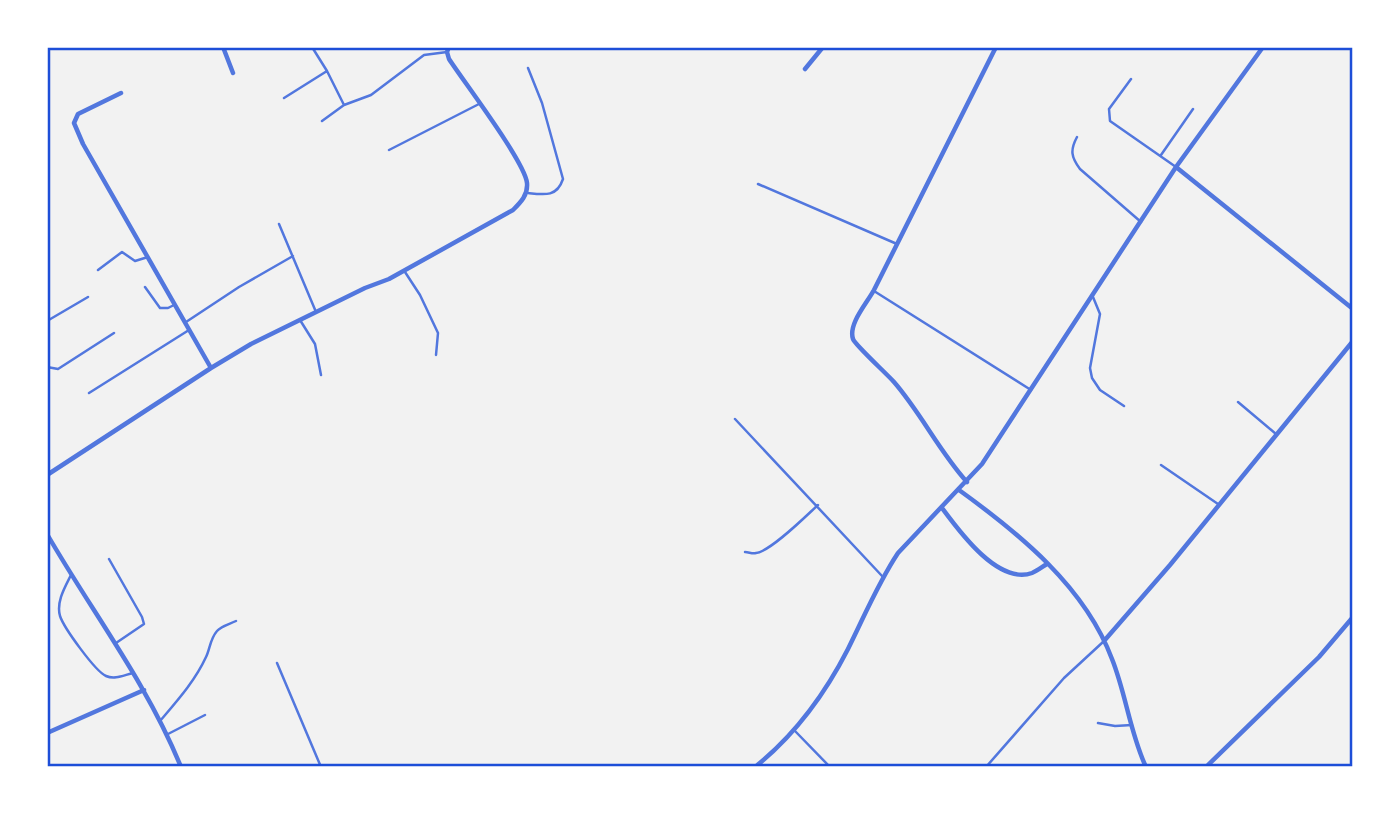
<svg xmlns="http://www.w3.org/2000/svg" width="1400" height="814" font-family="'Source Sans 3',sans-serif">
<rect width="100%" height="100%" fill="#f2f2f2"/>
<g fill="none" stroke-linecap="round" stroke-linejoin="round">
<!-- service -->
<path stroke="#5277de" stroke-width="2.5" d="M312,47L327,71L344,105L322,121
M528,68L542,103L563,179C557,197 545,195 528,193
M1131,79L1109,109L1110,121L1176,167
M284,98L327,71
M344,105L371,95L424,55L447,52
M1077,137C1070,150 1071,157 1080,169L1141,222
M389,150L479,104
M1161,155L1193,109
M758,184L897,244
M279,224L316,312
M98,270L122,252L135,261L148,257
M405,272L420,295L438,333L436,355
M145,287L160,308H168L174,305
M874,291L1031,390
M1093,297L1100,314L1090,368L1092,378L1100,390L1124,406
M300,320L315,344L321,375
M47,321L88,297
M186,322L239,287L293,256
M47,367L58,369L114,333
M89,393L189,330
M1238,402L1276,434
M735,419L883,577
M1161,465L1218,504
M745,552C749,552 752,554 756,553C770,552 807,515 818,505
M109,559L142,617L144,624L116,643
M71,575C65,587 56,602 60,616C64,628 95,671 106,676C115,680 124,675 133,673
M277,663L321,767
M160,721C177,701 195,681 206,657C210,649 210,639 217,631C221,626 230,624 236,621
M1098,723L1115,726L1132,725
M795,731L830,767
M168,734L205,715
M986,767L1064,678L1103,642"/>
<!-- minor -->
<path stroke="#5277de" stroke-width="4.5" d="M223,47L233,73
M805,69L823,47
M121,93L78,114L74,123L83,144L211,368
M1176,167L1353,309
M47,475L211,368L251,344L365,288L389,279L513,210C521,202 528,195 527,183C525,162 464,82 449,59L447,52L449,47
M967,482C939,451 921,413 894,382C887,374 855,345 853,339C848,324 867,303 874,290L996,47
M959,490C1020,534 1085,587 1112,659C1126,694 1130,733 1146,767
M942,508C959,531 998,585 1032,573C1037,571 1042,567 1047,564
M47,534C92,612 147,683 181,767
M1104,641L1170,565L1353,341
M47,733L144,690
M755,767C795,735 825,694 848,649C864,617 878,583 898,553L982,464L1176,167L1263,47
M1206,767L1319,657L1353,617"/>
</g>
<!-- border -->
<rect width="1400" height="814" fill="none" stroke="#ffffff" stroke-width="98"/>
<rect x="49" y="49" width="1302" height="716" fill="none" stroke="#1d4ed8" stroke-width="2.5"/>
</svg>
